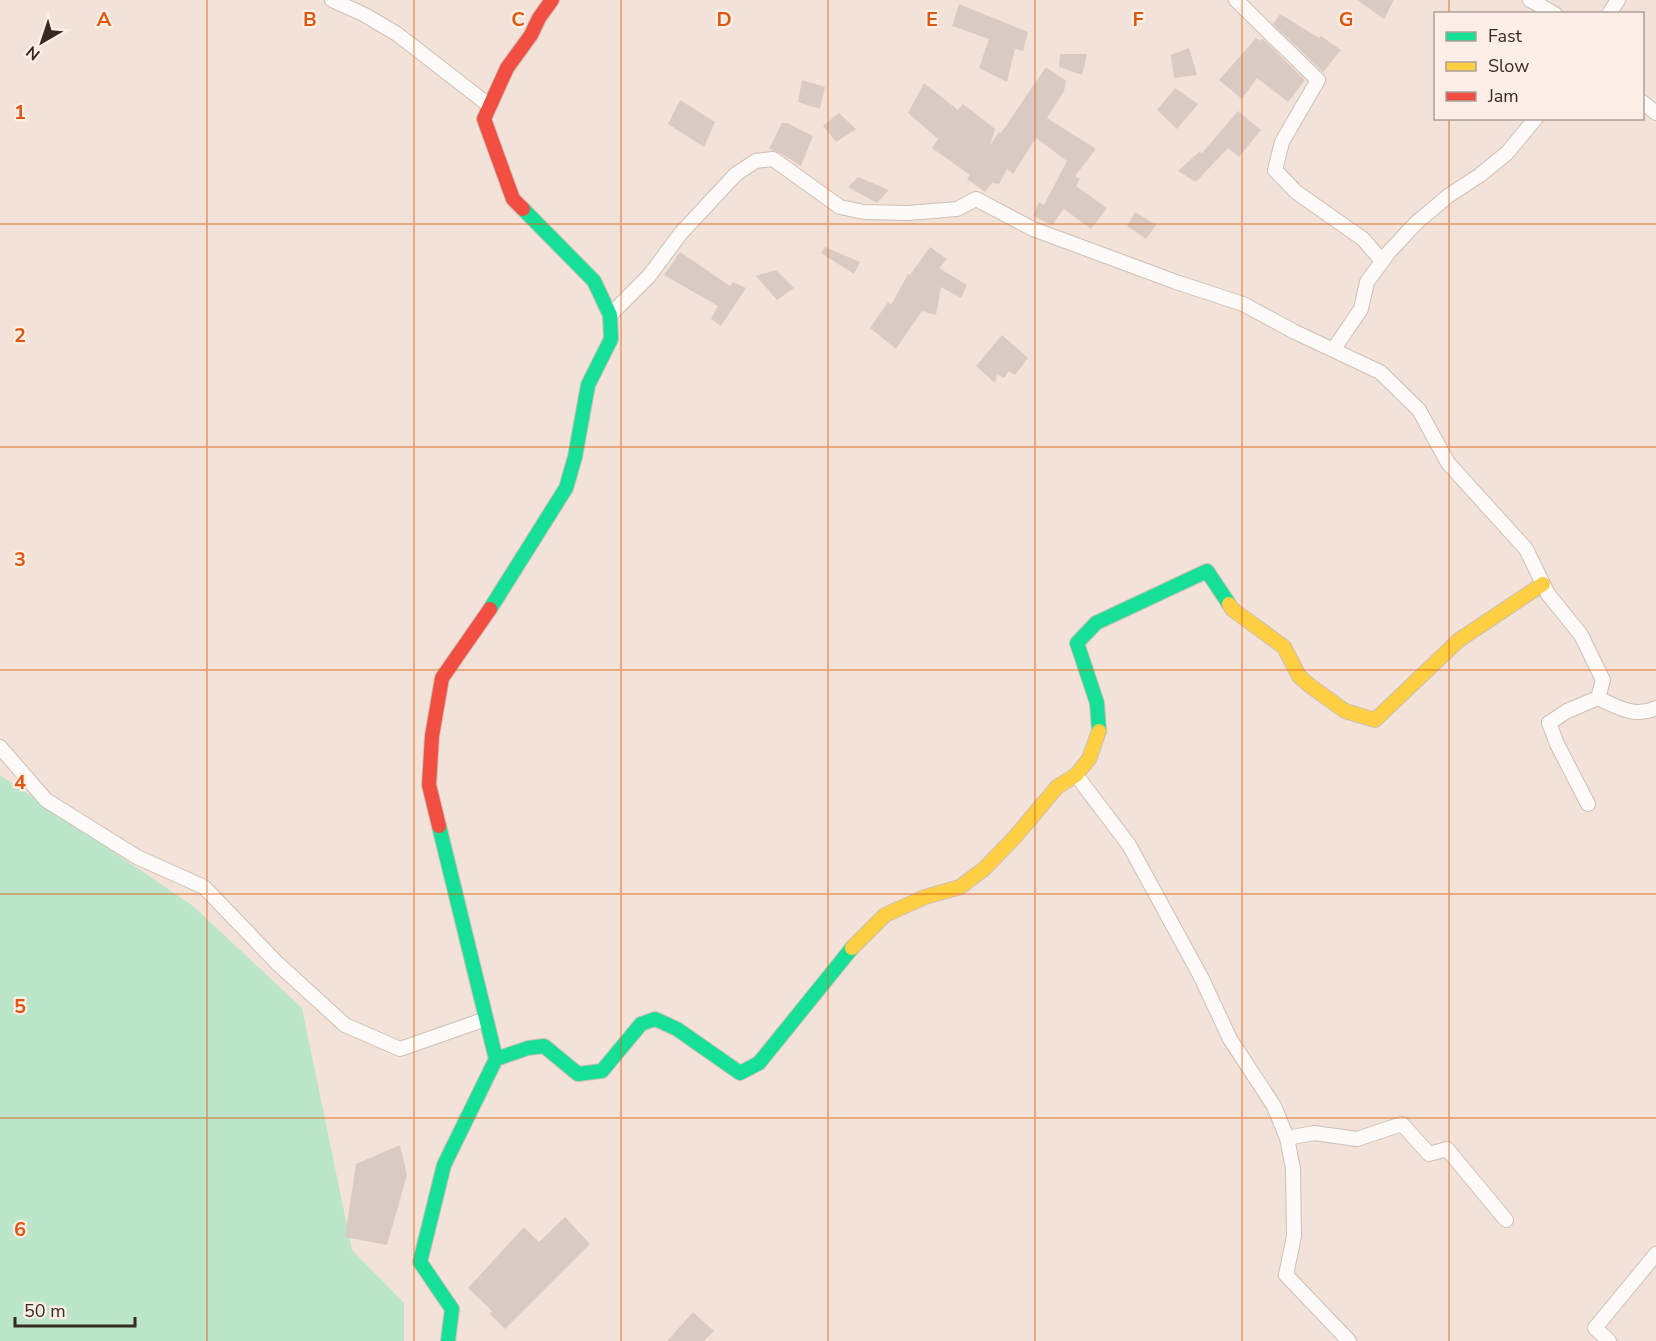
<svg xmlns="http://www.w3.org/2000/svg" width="1656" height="1341" font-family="'Nunito Sans',sans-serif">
<rect width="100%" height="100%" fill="#f3e2d7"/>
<!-- green -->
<path fill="#bbe6c9" d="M0,775L193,906L302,1008L352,1250L404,1303V1341H0Z"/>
<!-- building -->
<path fill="#d9cbc3" d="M1357,0H1394L1384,19Z
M959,4L1028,32L1023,51L1015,49L1007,82L979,68L989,39L952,26Z
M1280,14L1319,38L1321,36L1341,50L1323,72L1273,24Z
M1256,38L1261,41L1262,38L1305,80L1288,102L1257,78L1242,99L1219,80Z
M1189,48L1197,75L1174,78L1171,55Z
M1060,54H1087L1082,75L1059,67Z
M1046,67L1066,81L1064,91L1047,118L1096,149L1075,176L1080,179L1076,186L1107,208L1091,229L1064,209L1052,225L1033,216L1039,202L1044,205L1067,161L1036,138L1013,174L1007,169L999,184L992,183L985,192L967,179L970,175L932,148L938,139L908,113L924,83L958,110L963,104L995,129L990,145L999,132L1001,133Z
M802,80L825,87L820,109L798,102Z
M1175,88L1198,104L1177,129L1157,110Z
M680,100L715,122L704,147L668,124Z
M1238,111L1261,130L1239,157L1228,148L1196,182L1178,171L1199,152L1202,153Z
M839,113L856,129L836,142L823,126Z
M782,123H787L813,136L801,166L778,152L769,149Z
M858,177L889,190L877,203L848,187Z
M1135,212L1156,225L1146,239L1127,226Z
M825,247L860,262L854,274L821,253Z
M930,247L947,259L939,268L967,285L961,298L941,287L936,315L922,311L896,349L870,328L888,302L891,305L908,274L910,275Z
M680,252L730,286L733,282L746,288L721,326L711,319L718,306L664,275Z
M776,270L794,288L777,300L756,276Z
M1002,335L1028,358L1015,375L1009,371L1004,378L997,374L995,383L976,366Z
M400,1145L407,1175L387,1245L345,1237L356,1164Z
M565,1217L590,1244L505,1329L490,1314L492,1311L468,1288L524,1227L539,1242Z
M693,1312L714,1331L704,1341H667Z"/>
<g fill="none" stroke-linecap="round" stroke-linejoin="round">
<defs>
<path id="street" d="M332,0L365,15L397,34L490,106
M1236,0L1318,80L1282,142L1275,170L1296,192L1363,239L1382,261
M1530,0L1555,14
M1609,14L1618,0
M1642,102L1656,113
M610,315L649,276L681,233L736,174L756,161L773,159L840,207L864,212L908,213L957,209L976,199L1033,229L1176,282L1243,304L1295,332L1380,372L1419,410L1448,463L1526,549L1548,594L1581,635L1603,680L1598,698L1567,711L1549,723L1557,744L1588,804
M1333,350L1361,309L1367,282L1389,252L1416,223L1448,196L1480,175L1507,153L1536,118
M1598,698C1617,707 1635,718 1656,708
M0,747L46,800L137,857L204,887L277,963L345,1025L400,1049L486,1019
M1076,775L1129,845L1201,977L1230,1039L1274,1106L1287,1138L1293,1169L1294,1236L1286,1275L1349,1341
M1287,1138L1314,1133L1357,1139L1402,1124L1429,1154L1447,1149L1506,1220
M1609,1341L1595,1328L1656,1254"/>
<path id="fast" d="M490,609L566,488L575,457L588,385L611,339L610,315L594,281L523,209
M1099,731L1097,703L1077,643L1096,623L1207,571L1229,604
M439,826L496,1059L444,1165L420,1262L452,1309L448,1341
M496,1059L528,1048L544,1046L578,1074L602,1071L641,1024L655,1019L677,1029L740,1073L759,1063L852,948"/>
<path id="slow" d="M1229,604L1232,609L1284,647L1299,676L1309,685L1345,711L1375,720L1459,640L1543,584
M852,948L885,915L925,897L960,887L984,869L1015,837L1057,787L1076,775L1089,759L1099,731"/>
<path id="jam" d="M523,209L513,199L484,119L507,68L531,35L539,18L552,0
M439,826L429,785L432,736L442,678L490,609"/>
</defs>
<!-- street casing -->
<use href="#street" stroke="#cdbfb7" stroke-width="16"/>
<!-- fast casing -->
<use href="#fast" stroke="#cdbfb7" stroke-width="16"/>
<!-- slow casing -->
<use href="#slow" stroke="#cdbfb7" stroke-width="16"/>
<!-- jam casing -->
<use href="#jam" stroke="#cdbfb7" stroke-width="16"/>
<!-- street -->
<use href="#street" stroke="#fdfbf9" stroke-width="14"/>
<!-- fast -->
<use href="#fast" stroke="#16e098" stroke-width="14"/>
<!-- slow -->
<use href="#slow" stroke="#ffcf43" stroke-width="14"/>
<!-- jam -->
<use href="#jam" stroke="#f24e42" stroke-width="14"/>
</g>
<!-- grid -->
<path fill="none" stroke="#df570d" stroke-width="1.5" stroke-opacity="0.55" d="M207,0V1341M414,0V1341M621,0V1341M828,0V1341M1035,0V1341M1242,0V1341M1449,0V14M1449,118V1341M0,224H1656M0,447H1656M0,670H1656M0,894H1656M0,1118H1656"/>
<g font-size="20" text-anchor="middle" font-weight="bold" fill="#df570d" stroke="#fdefe8" stroke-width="4.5" stroke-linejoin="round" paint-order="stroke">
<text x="104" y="26">A</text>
<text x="310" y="26">B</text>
<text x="518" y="26">C</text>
<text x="724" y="26">D</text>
<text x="932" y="26">E</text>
<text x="1138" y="26">F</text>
<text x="1346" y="26">G</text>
<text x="20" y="119">1</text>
<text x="20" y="342">2</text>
<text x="20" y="566">3</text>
<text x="20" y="789">4</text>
<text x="20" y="1013">5</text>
<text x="20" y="1236">6</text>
</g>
<!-- legend -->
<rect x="1434" y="12" width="210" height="108" fill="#fdefe8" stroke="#ada099" stroke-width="1.5"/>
<rect x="1446" y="32" width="30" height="9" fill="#16e098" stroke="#ada099" stroke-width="1.5"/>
<text x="1488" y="42" font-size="18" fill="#362a23">Fast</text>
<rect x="1446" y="62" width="30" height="9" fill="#ffcf43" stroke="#ada099" stroke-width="1.5"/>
<text x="1488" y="72" font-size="18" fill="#362a23">Slow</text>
<rect x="1446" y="92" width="30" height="9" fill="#f24e42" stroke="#ada099" stroke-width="1.5"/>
<text x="1488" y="102" font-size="18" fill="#362a23">Jam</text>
<!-- north arrow -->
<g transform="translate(42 42) rotate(219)" stroke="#fdefe8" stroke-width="4.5" paint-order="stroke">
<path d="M0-4.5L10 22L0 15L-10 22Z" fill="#362a23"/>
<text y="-9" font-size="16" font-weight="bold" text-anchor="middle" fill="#362a23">N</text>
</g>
<!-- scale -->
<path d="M15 1317v9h120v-9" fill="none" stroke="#362a23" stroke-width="3"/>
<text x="24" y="1317" font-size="18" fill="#362a23" stroke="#fdefe8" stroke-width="4.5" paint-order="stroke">50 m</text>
</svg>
